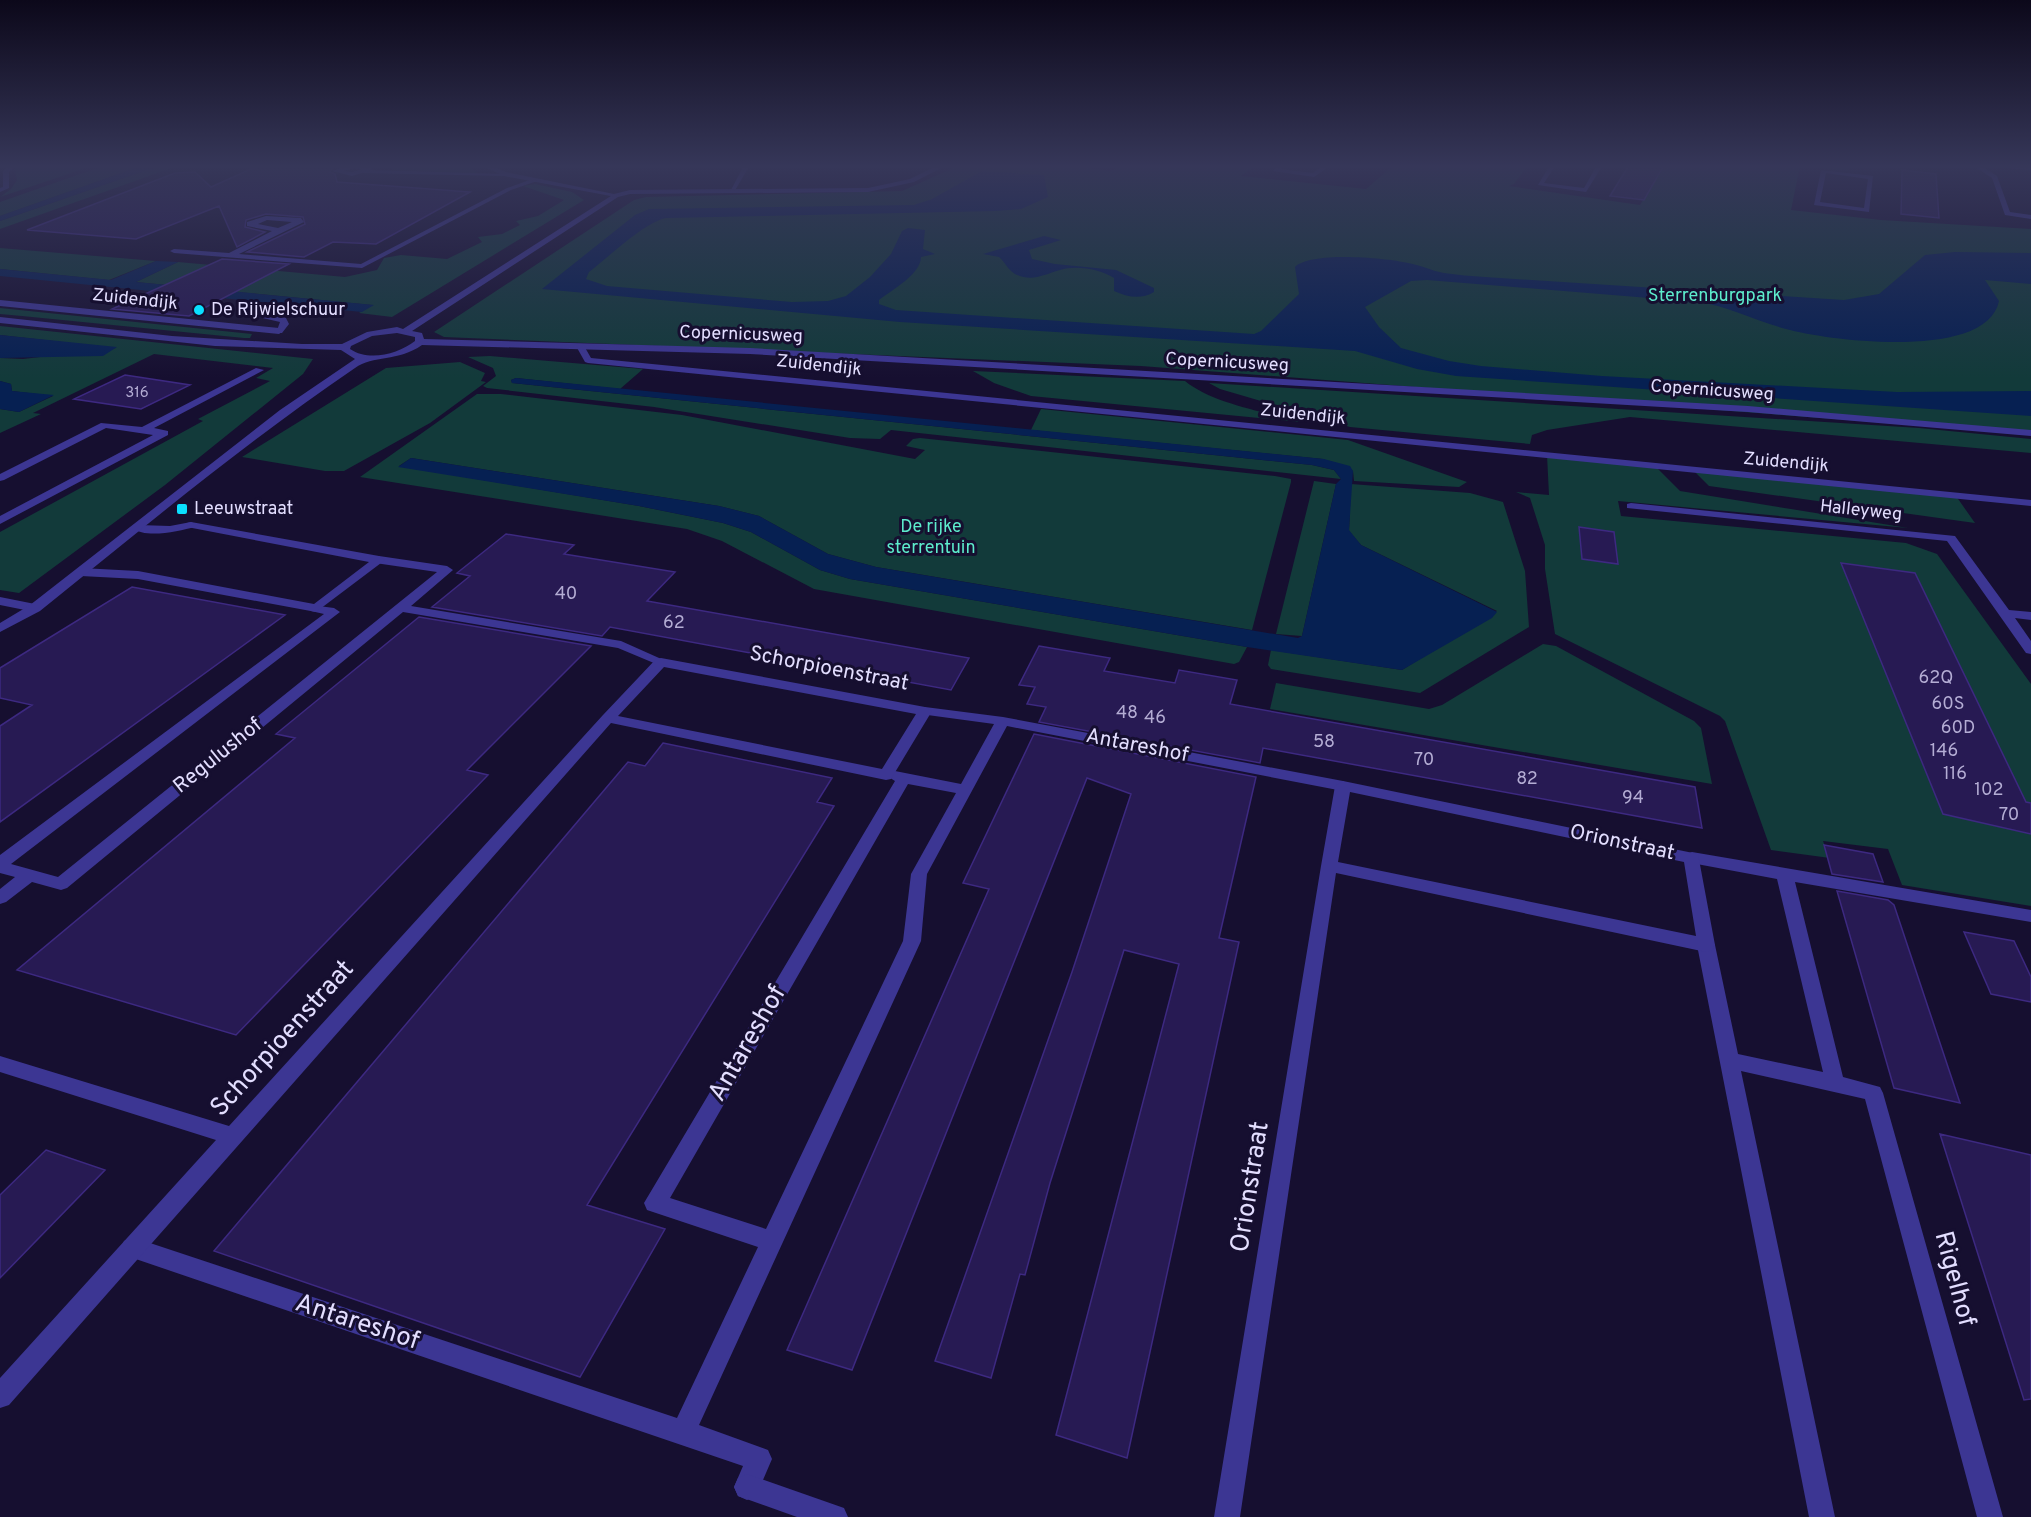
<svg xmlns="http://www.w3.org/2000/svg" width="2031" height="1517" font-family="Overpass,sans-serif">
<rect width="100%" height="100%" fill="#160f30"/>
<!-- green -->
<path fill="#123a3a" d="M19,165H95L0,197L11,189L17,180L15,168Z
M106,165H144L0,216V202Z
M161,165H180L0,229V221Z
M390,165H469L476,173L392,170Z
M960,165H1067L1111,171L1121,165H1256L1241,176L1366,189L1394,165H1528L1514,184L1509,186L1640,205L1665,165H1851L1848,171L1800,166L1791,210L1881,220L2031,229V434L1141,366L444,337L434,332L634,200L646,197L902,191Z
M535,184L572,192L584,200L392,317L359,313L372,305L136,282L178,262L345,277L377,270L384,258L401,255L447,259L482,242L478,237L502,234L520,225L516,221L538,216L564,200L523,186Z
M0,248L156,261L109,280L0,269Z
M0,308L252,334L250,338H244L22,316L0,314Z
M0,326L313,359L303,374L165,485L19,593L0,590V532L203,421L198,419L270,381L256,378L273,368L154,354L33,413L41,414L0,433V409L19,412L53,396L12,391L11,384L0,381V358L23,359L116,348L0,335Z
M490,356L643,369L620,389L516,378L511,380L512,383L1312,465L1334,470L1341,479L891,430L880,439L850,438L654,407L487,388L483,386L496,376L493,368L468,357Z
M460,362L485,373L481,381L486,382L430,423L344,471H325L242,457L386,368Z
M973,371L1185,381C1213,404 1266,412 1301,422L1031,396L994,383Z
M1209,383L1919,428L2031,439V453L1630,417L1547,430L1532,435L1530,444L1350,427L1220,389Z
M477,394H501L682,415L915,459L925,450L906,446L913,439L920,438L1275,476L1291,479V482L1252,630L876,567L828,554L759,516L719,506L411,458L399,466L639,506L723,523L751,532L820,570L850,579L1247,647L1239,662L1234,664L814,589L722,541L687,529L360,477Z
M1041,409L1348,440L1467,482L1459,487L1354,481L1353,471L1323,459L1031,430Z
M1547,455L1654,465L1680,491L1908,528L1618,501L1621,516L1906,543L1937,554L2031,684V906L1902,885L1888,849L1823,841L1830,858L1771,850L1725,721L1720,716L1555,634L1545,569V545L1530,498L1516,492L1549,495Z
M1692,469L1956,496L1975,523L1709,486Z
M1314,481L1336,484L1302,636L1276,634Z
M1351,484L1470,493L1503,502L1525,571L1529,627L1420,693L1271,669L1268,665L1271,650L1402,670L1497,611L1361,545L1349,531Z
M1543,644L1556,646L1694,721L1701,728L1712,784L1270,709L1276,683L1429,709L1442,705Z"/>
<!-- water -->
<path fill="#062052" d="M144,165H161L0,221V216Z
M982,171L1044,175L1048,197L1021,209L995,211L666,218C643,223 609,257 589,272L586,279L607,286L792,302L828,301L846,296L870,277L891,254L902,231L908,228L925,230L923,249L935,254L921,257C921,274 892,290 879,300V304L896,310L1254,334L1261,331L1299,294L1295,267C1312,251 1385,258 1408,263C1421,265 1432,271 1444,273C1457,275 1472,276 1485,277L1844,300L1879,294L1925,255L1955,252L2031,253V284L1985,280L1999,301C1987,361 1829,341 1786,329C1756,321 1728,306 1698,302L1427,280L1411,281L1365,307L1379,327L1401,348L1449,361L1481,366L1602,376L1897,392L2031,391V416L1456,376L1417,369L1355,351L900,322L542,289L635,215L649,209L914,205L932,199Z
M1044,236L1061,240L1029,250L1032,259L1055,264L1116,270L1154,288V292C1141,300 1127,297 1114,291V278C1100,269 1076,265 1060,270C1043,275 1032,282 1015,274C1008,270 1005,262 999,257L983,254Z
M156,261L178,262L136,282L374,305L362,312L0,276V269L111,280Z
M0,335L117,347L103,356L0,358Z
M516,378L1324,459L1350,466L1353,471L1349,530L1361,545L1497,612L1492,618L1402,670L1247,647L850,579L820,570L751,532L723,523L639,506L398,467L411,458L719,506L759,516L828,554L876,567L1298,638L1302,636L1336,484L1341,479L1334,470L1312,465L512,383L511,380Z
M0,381L11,384L12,391L54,395L19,412L0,409Z"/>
<!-- building -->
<path fill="#271a53" stroke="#3d2981" stroke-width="1.5" d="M260,165H333L330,172L335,174L337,182L470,192L376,244L333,242L304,257L247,252L305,224L303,217L266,214L246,220L245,227L265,232L237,247L219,206L136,239L27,230L175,173L195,172L211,187Z
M1629,165H1664L1644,200L1610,196Z
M1902,170L1936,174L1939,218L1901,214Z
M222,259L289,264L189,316L112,309Z
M125,375L190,385L141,409L74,399Z
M1579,527L1614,532L1618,564L1582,559Z
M506,534L574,545L564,554L675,572L647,601L969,658L951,690L610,627L602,636L432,607L470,576L457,573Z
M1841,563L1915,573L2026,802L2031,803V834L1943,814Z
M132,587L285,615L0,822V726L32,705L0,698V668Z
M419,617L591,646L467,770L488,775L236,1035L17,970L295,738L276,734Z
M1039,646L1110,658L1104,671L1175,683L1179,670L1237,680L1230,704L1695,787L1702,828L1263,748L1260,763L1039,722L1046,707L1027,704L1035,687L1019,685Z
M1034,734L1256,777L1219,938L1239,942L1127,1458L1056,1435L1179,964L1124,950L1050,1183L1025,1275L1020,1274L991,1378L935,1361L1072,972L1131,794L1087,778L852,1370L787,1350L989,889L963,883Z
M663,743L832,778L817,802L834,806L587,1205L665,1229L580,1377L214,1251L628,762L645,766Z
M1824,845L1873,854L1883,882L1832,874Z
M1837,891L1888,900L1894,905L1960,1103L1894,1088Z
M1964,932L2014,941L2031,977V1002L1991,994Z
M1940,1134L2031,1155V1399L2024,1400Z
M46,1150L105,1170L0,1278V1195Z"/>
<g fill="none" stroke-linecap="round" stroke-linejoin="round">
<!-- service -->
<path fill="#3c3693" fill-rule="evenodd" d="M349,165L373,167L371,170L507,174L504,176L362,173L352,176L332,171ZM354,168L362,169L352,172L344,171Z
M1277,165H1285L1281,169L1313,173L1323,165H1331L1314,177L1273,171Z
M1550,165H1556L1544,183L1584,188L1597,165H1603L1586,192L1538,185Z
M1972,165H1980L1997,176L2010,212L2031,215V219L2005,215L1992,178Z
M1821,170L1873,176L1869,212L1814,205ZM1826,173L1868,179L1864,208L1820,202Z
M535,178L537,181L511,190L362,268L174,253L170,251L174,249L229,253L272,231L247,226V222L266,216L301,218L304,222L239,254L361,264L507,188ZM267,220L292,222L278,228L258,224Z
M248,309L286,318L289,324L282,333H276L280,322L245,314V310Z"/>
<!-- pedestrian -->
<path fill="#3c3693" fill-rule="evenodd" d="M191,522L197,525L195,527C179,531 146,539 132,528L138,525L170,526Z
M379,556L447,566L453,570L411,606L621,641L668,662L661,666L618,648L403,612L67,888L61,890L32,882L6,902L0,904V889L15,877L0,873V855L324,614L311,611L310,608L311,605L334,608L340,612L11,864L58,877L437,572L375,563L373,560Z
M925,707L1003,717L1343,781L1351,786L1343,791L1007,726L927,874L921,941L699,1425L768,1450L772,1459L756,1496L747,1500L738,1496L734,1487L743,1466L124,1255L121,1248L124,1241L132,1237L677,1418L758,1247L647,1210L644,1203L895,781L887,776L890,772L895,771L961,784L994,724L920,714L918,711ZM908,784L956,793L911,874L903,941L766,1229L670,1198Z
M1692,852L2031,910V922L1795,882L1843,1077L1880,1087L1883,1093L2003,1517H1977L1865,1099L1741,1071L1835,1517H1809L1697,945L1700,940L1706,938L1712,940L1715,945L1738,1054L1823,1072L1777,879L1686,862L1684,858L1686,854Z"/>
<!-- minor -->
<path fill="#3c3693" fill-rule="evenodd" d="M481,165H490L506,172L619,195L616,197L504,176Z
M744,165H750L734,192H730Z
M0,300L279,328L283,331L279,334L0,306Z
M577,344H583L591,358L2031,500V506L588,363L585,362L576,346Z
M256,368L264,370L154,428L168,431V435L0,524V516L153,435L106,428L4,480L0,481V474L101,423L142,427Z
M1631,503L1955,536L2009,610L2031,612V620L2015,618L2031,641V654L2026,653L1947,541L1627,508V504Z
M191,522L379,556L385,560L316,612L138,579L81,576L75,572L81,568L138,571L314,604L369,562L187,527V523Z
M0,597L40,605L41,608L35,612L0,605Z
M661,658L925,707L932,711L891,779L886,780L611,723L9,1405L0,1408V1378L216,1140L0,1072V1056L229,1126L603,715L656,659ZM664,667L916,714L882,769L618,716Z
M1343,781L1698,854L1715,945L1712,950L1706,952L1336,873L1240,1517H1214L1321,866L1335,786ZM1350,792L1684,862L1696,936L1338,862Z
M747,1474L844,1508L848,1517H797L738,1496L734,1487L738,1478Z"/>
<!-- tertiary -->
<path fill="#3c3693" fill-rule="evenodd" d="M9,165H17L9,172V188L0,192V188L3,187V171Z
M938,165H947L914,182L868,192L630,194L618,197L412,331L422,333L424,339L750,348L1748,406L2031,430V436L1748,412L750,354L422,345C398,362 373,355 355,368C245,443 143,528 40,611L0,632V623L30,605L280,410L355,359L341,350L215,346L0,323V317L172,336L302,344H342L367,332L397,327L403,329L614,194L630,190L868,188L910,179ZM397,333L415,337V341C398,354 369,362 350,349L351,346L372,336Z
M1990,165L2031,166V170L1993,167Z"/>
</g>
<!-- sky -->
<linearGradient id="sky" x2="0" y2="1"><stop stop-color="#0c081a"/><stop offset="0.44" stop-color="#363759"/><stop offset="1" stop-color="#363759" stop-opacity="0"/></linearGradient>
<rect width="2031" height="378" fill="url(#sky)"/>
<!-- markers -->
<g fill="#0ae0ff" stroke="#160f30" stroke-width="2">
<circle cx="199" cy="310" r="6"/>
<rect x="176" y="503" width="12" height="12" rx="3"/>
</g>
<g text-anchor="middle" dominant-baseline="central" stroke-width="6" stroke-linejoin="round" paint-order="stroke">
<!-- far-number labels -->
<g font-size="15" fill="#b4add4">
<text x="137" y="393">316</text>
</g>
<!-- far-park labels -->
<g font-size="18" fill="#5deccc" stroke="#160f30">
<text x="1715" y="296">Sterrenburgpark</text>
<text x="931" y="527">De rijke<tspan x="931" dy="21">sterrentuin</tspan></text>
</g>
<!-- far-street labels -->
<g font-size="18" fill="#e3deff" stroke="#160f30">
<text transform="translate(135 300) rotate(6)">Zuidendijk</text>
<text transform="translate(741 335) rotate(2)">Copernicusweg</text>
<text transform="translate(1227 363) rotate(3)">Copernicusweg</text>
<text transform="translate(819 366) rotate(6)">Zuidendijk</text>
<text transform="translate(1712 391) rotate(4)">Copernicusweg</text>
<text transform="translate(1303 415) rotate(6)">Zuidendijk</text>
<text transform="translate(1786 463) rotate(5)">Zuidendijk</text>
<text transform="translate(1861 511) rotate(6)">Halleyweg</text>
</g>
<!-- far-poi labels -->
<g font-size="18" fill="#e3deff" stroke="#160f30" text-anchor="start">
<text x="211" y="310">De Rijwielschuur</text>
<text x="194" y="509">Leeuwstraat</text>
</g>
<!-- number labels -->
<g font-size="18" fill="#b4add4">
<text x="566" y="594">40</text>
<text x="674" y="623">62</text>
<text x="1936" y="678">62Q</text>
<text x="1948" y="704">60S</text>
<text x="1127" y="713">48</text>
<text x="1155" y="718">46</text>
<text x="1958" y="728">60D</text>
<text x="1324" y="742">58</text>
<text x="1944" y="751">146</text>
<text x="1424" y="760">70</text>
<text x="1955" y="774">116</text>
<text x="1527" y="779">82</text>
<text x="1989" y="790">102</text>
<text x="1633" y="798">94</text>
<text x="2009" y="815">70</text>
</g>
<!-- street labels -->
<g font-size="21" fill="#e3deff" stroke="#160f30">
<text transform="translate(829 669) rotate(11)">Schorpioenstraat</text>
<text transform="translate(1137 746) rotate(11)">Antareshof</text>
<text transform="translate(218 756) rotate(-39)">Regulushof</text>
<text transform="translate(1622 843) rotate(12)">Orionstraat</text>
</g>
<!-- near-street labels -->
<g font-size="26" fill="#e3deff" stroke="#160f30">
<text transform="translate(283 1039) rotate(-48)">Schorpioenstraat</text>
<text transform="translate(748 1044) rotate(-60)">Antareshof</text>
<text transform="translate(1251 1187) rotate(-81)">Orionstraat</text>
<text transform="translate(1954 1279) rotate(75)">Rigelhof</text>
<text transform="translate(357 1323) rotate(18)">Antareshof</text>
</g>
</g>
</svg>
